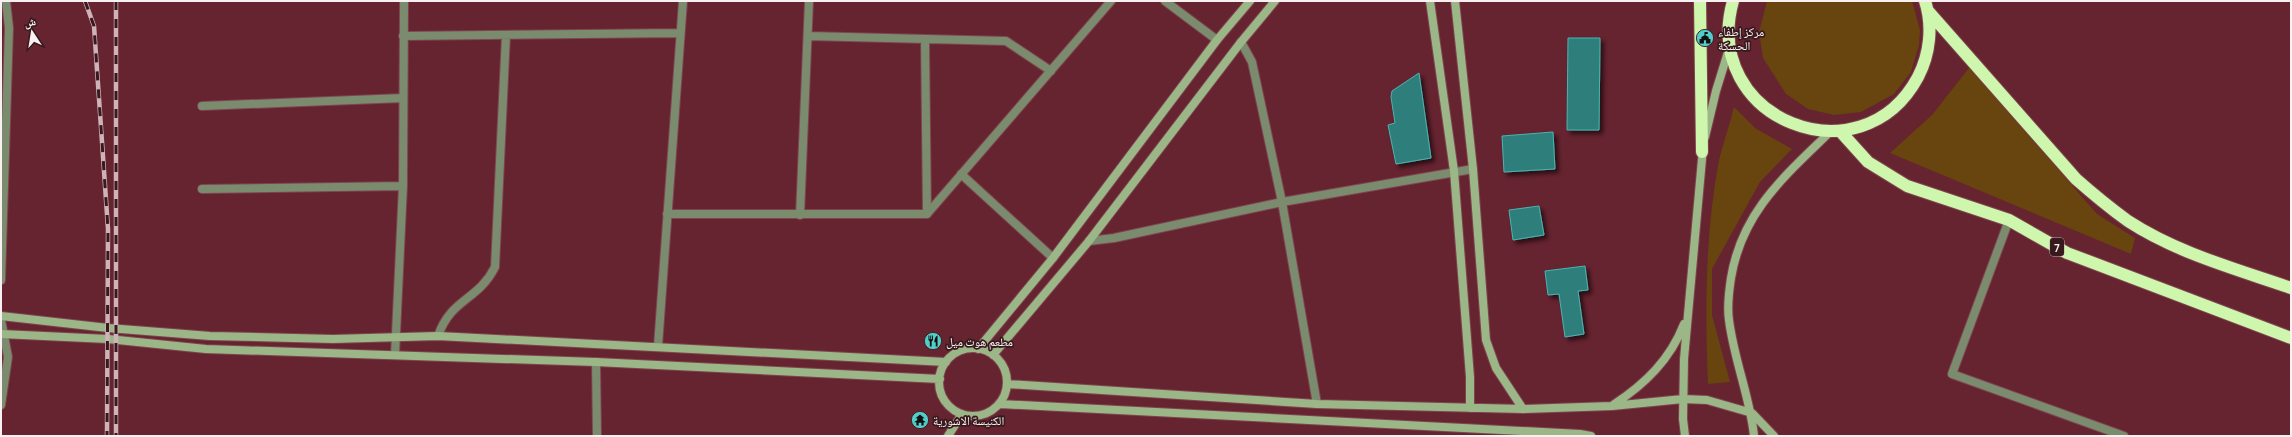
<svg xmlns="http://www.w3.org/2000/svg" width="2292" height="437" font-family="Manrope,'Noto Naskh Arabic',sans-serif">
<defs>
<filter id="shadow"><feDropShadow dx="3.5" dy="3.5" stdDeviation="2" flood-color="#0009"/></filter>
</defs>
<rect width="100%" height="100%" fill="#662330"/>
<!-- green -->
<path fill="#68440f" d="M1767,1H1912L1920,30L1919,45L1911,72L1894,94L1861,112L1834,115L1808,109L1786,94L1763,58L1759,32Z
M1969,68L2097,214L2135,238L2131,254L1890,153L1932,115Z
M1734,107L1755,128L1792,149L1760,182L1712,269V315L1730,382L1708,384C1705,309 1705,234 1719,160C1723,142 1730,125 1734,107Z"/>
<!-- building -->
<path fill="#2d7e7b" stroke="#4bb5b1" filter="url(#shadow)" d="M1568,38H1600L1599,130H1567Z
M1419,73L1431,158L1396,164L1388,125L1395,123L1391,97L1392,91Z
M1553,132L1555,169L1504,172L1502,136Z
M1539,206L1544,235L1513,240L1509,210Z
M1585,266L1588,290L1578,291L1584,334L1565,337L1559,294L1548,295L1545,271Z"/>
<g fill="none" stroke-linecap="round" stroke-linejoin="round">
<defs>
<path id="street" d="M1165,1L1217,40
M403,36L680,33
M808,36L1006,41L1051,71
M925,39L927,214
M1241,42L1252,62L1282,202L1317,404
M202,106L403,98
M961,174L1053,258
M202,189L403,186
M667,214H927L1111,1
M800,215L809,1
M2009,220L1952,374L2124,436
M1089,241L1114,238L1282,202L1473,169
M1,280L9,28L6,1
M1,320L8,357L1,405
M438,336C451,298 478,301 495,267L506,35
M658,346L683,1
M395,355L403,186L404,1
M596,362L597,436"/>
<path id="secondary" d="M1430,1L1454,171L1470,377V408
M1455,1L1473,169L1486,340L1496,368L1523,409
M1705,137L1716,91L1729,49
M1,316L108,328L210,336L333,339L438,336L946,362
M1,334L108,339L206,349L596,362L940,379
M939 382a34 34 0 1 1 68 0a34 34 0 1 1-68 0Z
M978,349L1053,258L1217,40L1250,1
M993,355L1089,241L1241,42L1275,1
M1007,384L1317,404L1523,409L1612,406L1683,399L1707,400L1752,413L1774,436
M1000,404L1580,434L1591,436
M1613,405C1645,384 1670,360 1684,324
M948,436L962,414
M1685,436L1683,419L1684,359L1703,148
M1754,436C1750,397 1734,360 1729,320C1727,307 1729,291 1731,278C1742,211 1785,176 1831,131"/>
<path id="highway" d="M1700,1L1702,152
M1733,1C1700,119 1861,183 1918,77C1930,54 1933,26 1925,1
M1928,11L2076,179C2093,194 2110,208 2128,221C2177,253 2236,269 2291,288
M1840,131L1868,162L1907,186L2009,220L2067,253L2291,338"/>
</defs>
<!-- street casing -->
<use href="#street" stroke="#7e444f" stroke-width="10"/>
<!-- secondary casing -->
<use href="#secondary" stroke="#7e444f" stroke-width="10"/>
<!-- highway casing -->
<use href="#highway" stroke="#7e444f" stroke-width="14"/>
<!-- street -->
<use href="#street" stroke="#7b8b6e" stroke-width="8"/>
<!-- secondary -->
<use href="#secondary" stroke="#9cb787" stroke-width="8"/>
<!-- highway -->
<use href="#highway" stroke="#cef6ac" stroke-width="12"/>
<defs>
<path id="rail" d="M85,1L94,26L108,229L107,436
M116,1V436"/>
</defs>
<!-- rail casing -->
<use href="#rail" stroke="#ceb3b8" stroke-width="4.5"/>
<!-- rail -->
<use href="#rail" stroke="#381a1e" stroke-width="3" stroke-dasharray="9" stroke-linecap="butt"/>
</g>
<!-- icons -->
<defs>
<symbol id="civic-disc" viewBox="-11 -11 22 22"><circle r="9.5" fill="#54cdc8" stroke="#381a1e"/><path d="M-.6-6.5H3V-4.5H.6V-3L4-1V1h2V6H-6V1h2V-1L-.6-3ZM-1.2 2.5V6h2.4V2.5Z" fill="#111"/></symbol>
<symbol id="restaurant-disc" viewBox="-11 -11 22 22"><circle r="9.5" fill="#54cdc8" stroke="#381a1e"/><path d="M-5-6h1v4h1v-4h1v4h1v-4h1v5L-1.5 .5V6h-2V.5L-5-1ZM5-6V6H3V1.5H1.5Q1.5-4 5-6Z" fill="#111"/></symbol>
<symbol id="temple-disc" viewBox="-11 -11 22 22"><circle r="9.5" fill="#54cdc8" stroke="#381a1e"/><path d="M0-6L5-2H3V0L6.5 2.5H4V6H1.5V3h-3V6H-4V2.5H-6.5L-3 0V-2H-5Z" fill="#111"/></symbol>
</defs>
<g fill-rule="evenodd">
<use href="#civic-disc" x="1695" y="28" width="20" height="20"/>
<use href="#restaurant-disc" x="923" y="331" width="20" height="20"/>
<use href="#temple-disc" x="910" y="410" width="20" height="20"/>
</g>
<g text-anchor="middle" dominant-baseline="central" stroke-width="3.5" stroke-linejoin="round" paint-order="stroke">
<!-- shield labels -->
<rect fill="#381a1e" stroke="#bfb0b2" stroke-width="1" x="2050" y="238" width="14" height="18" rx="3"/>
<g font-size="11" font-weight="bold" fill="#f9f0f1">
<text x="2057" y="247">7</text>
</g>
<!-- poi labels -->
<g font-size="12" fill="#f9f0f1" stroke="#381a1e" text-anchor="start">
<text x="1718" y="31">مركز إطفاء<tspan x="1718" dy="14">الحسكة</tspan></text>
<text x="946" y="341">مطعم هوت ميل</text>
<text x="933" y="420">الكنيسة الاشورية</text>
</g>
</g>
<!-- border -->
<rect width="2292" height="437" fill="none" stroke="#f9f0f1" stroke-width="4"/>
<!-- north arrow -->
<g transform="translate(32 32) rotate(348)" stroke="#381a1e" stroke-width="3" paint-order="stroke">
<path d="M0-3L7 15L0 10L-7 15Z" fill="#f9f0f1"/>
<text y="-6" font-size="11" font-weight="bold" text-anchor="middle" fill="#f9f0f1">ش</text>
</g>
</svg>
